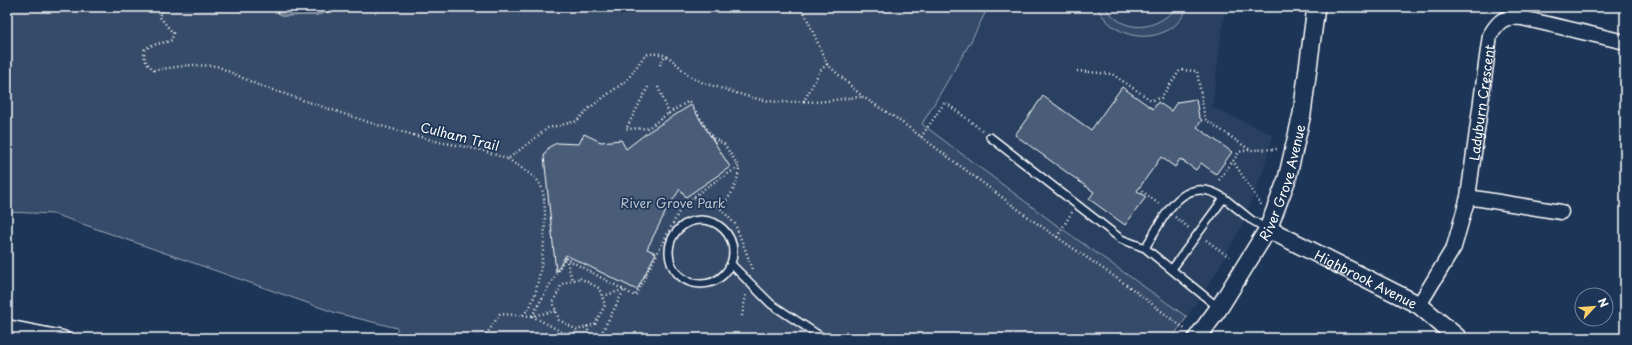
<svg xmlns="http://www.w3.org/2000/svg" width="1632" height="345" font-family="'Playpen Sans',sans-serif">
<rect width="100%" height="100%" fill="#1d3557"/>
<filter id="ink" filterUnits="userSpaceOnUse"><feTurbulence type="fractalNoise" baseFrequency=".025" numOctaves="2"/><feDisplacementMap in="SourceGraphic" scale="8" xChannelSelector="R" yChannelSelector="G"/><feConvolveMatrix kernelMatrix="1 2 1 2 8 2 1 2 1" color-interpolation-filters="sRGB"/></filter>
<g filter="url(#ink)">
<!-- built -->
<path fill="#2a4161" d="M988,7H1225L1212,107L1273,135L1262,174L1240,229L1216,273L1187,317L1051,221L922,124L970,43Z"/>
<!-- green -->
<path fill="#364b69" stroke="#9aa5b4" d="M7,7H270L283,16L317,15L344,7H988L970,43L922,124L1051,221L1187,317L1172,338H398L397,328L336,313L54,214L7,212Z
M1097,7H1105C1124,35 1156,31 1177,7H1187C1185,15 1179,22 1173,27C1147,45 1111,36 1097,7Z"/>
<!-- water -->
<path fill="#617289" stroke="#a0aab8" d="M270,7H344L317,15L282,16Z"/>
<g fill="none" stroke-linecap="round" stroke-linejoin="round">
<!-- shore -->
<path stroke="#c0c7d0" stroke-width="1" d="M277,7C291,18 316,11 332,7"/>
</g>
<!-- building -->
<path fill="#4a5d79" stroke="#fff" d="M1122,87L1153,109L1158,102L1171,111L1177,102L1196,99L1199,117L1202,120L1197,127L1232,152L1216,174L1201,163L1196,170L1180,159L1175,167L1161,157L1137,191L1146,197L1125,225L1089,199L1094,192L1015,135L1043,96L1091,130Z
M691,105L730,167L686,197L680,189L667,209L647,249L656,253L637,290L566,255L556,272L544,156L549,147L557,143L579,144L584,134L601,142L621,140L626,149L648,132Z"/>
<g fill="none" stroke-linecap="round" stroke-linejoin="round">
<defs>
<path id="service" d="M990,137L1121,239L1145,248L1219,308
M669 252a32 32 0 1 1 64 0a32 32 0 1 1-64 0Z
M1145,248C1163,220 1182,170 1224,198
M731,264L771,304L823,338
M1172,269L1224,198L1250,219L1267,229"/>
<g id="minor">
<path d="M1468,197L1561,212"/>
<path id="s1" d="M1419,305L1454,247L1468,197L1490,35C1499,20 1504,16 1522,18L1625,42"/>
<path d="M7,327L63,338"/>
</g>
<g id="tertiary">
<path id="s2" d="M1268,229L1419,305L1458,338"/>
<path id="s3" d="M1197,338L1219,308L1268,229L1287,179L1302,114L1316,7"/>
</g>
</defs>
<!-- service casing -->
<use href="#service" stroke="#fff" stroke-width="10"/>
<!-- minor casing -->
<use href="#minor" stroke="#fff" stroke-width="17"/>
<!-- tertiary casing -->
<use href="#tertiary" stroke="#fff" stroke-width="20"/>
<!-- path -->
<path stroke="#fff" stroke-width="2.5" stroke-dasharray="1 3" stroke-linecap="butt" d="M164,7L159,16L173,33L172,40C162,44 153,43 145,49C143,60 146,63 154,70L191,65L217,66L258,85L374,124L435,141L481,150L508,159L548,128L577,121L588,109L627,80L645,55C674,48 675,70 697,80C705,84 714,86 723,89C752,98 773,105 804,101L820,71L827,64L802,7
M827,64L863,97L896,118L1035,222L1131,288L1186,330
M660,65L665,55
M1077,71L1112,74L1151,100L1161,98L1180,70L1197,71L1205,119L1250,150L1279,149
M648,87L626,129L648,128L669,113
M804,101C824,104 843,97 863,97
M921,137L945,102L983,131
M1249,150L1239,152L1233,161L1262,206
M508,159C516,165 535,175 540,184C551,205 542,280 532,302C530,308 526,312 521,317
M1219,180L1233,161
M1142,191L1160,205
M694,197L718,206C730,203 739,179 739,168
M718,206L735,224L752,267L751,271
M1175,217L1190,229
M1057,237L1072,212
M1206,240L1229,257
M565,258L624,290
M566,258L572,280
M580,278L599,288L605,305L595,324L577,330L559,320L553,302L562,284Z
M603,296L623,290
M532,316L565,258
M532,316L573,338
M742,316L746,294
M587,326L590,338
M484,338L500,314L531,316L556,311
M599,338L624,290L635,296L682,206L708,186L739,167L724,144L713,138L689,101L669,113L658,87"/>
<!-- service -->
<use href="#service" stroke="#1d3557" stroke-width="7"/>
<!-- minor -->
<use href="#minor" stroke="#1d3557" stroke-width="14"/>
<!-- tertiary -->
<use href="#tertiary" stroke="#1d3557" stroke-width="17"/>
</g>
</g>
<g text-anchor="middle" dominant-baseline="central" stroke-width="3.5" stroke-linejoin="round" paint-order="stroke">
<!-- street labels -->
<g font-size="13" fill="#fff" stroke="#1d3557">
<text stroke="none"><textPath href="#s1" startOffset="215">Ladyburn Crescent</textPath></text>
<text transform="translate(460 136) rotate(14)">Culham Trail</text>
<text stroke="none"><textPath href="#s3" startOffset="179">River Grove Avenue</textPath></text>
<text stroke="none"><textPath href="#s2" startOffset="110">Highbrook Avenue</textPath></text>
</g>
<!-- park labels -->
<g font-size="13" fill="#b9c0ca" stroke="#1d3557">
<text x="673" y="202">River Grove Park</text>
</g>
</g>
<!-- margin -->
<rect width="1632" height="345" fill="none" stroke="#1d3557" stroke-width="24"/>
<rect x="12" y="12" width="1608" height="321" fill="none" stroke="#fff" stroke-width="1.5" filter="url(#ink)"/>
<!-- north arrow -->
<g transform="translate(1594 307) rotate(64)"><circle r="19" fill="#1d3557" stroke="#77869a"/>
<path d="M0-3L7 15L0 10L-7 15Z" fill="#ffd166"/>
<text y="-6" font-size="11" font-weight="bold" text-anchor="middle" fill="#ffffff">N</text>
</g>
</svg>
